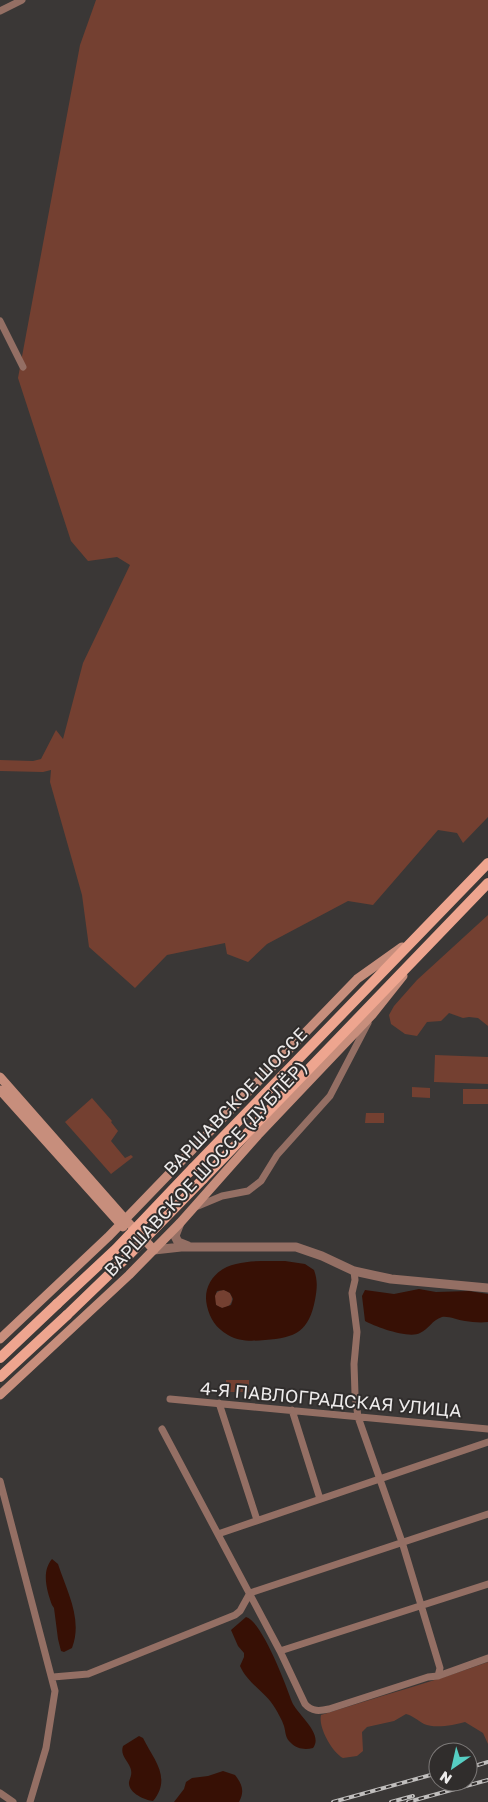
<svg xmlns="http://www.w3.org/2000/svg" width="488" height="1802" font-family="'Golos Text',sans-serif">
<rect width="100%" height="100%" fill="#3a3736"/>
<!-- green -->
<path fill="#744031" d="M96,0H488V817L463,843L457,833L438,830L373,905L348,901L267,944L248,962L227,954L225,943L167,955L135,988L89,947L82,895L50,782L51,770L43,772L0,771V760L33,761L41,759L56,730L63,739L83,663L130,565L117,557L88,561L71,541L18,378L80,45Z
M488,915V1026L478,1018L469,1017L463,1018L449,1013L441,1021L427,1022L417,1036L405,1034L391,1024L389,1015L394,1006L417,980Z
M435,1055L488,1057V1084L434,1082Z
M412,1087L430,1088V1098L412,1097Z
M463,1089H488V1104H463Z
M92,1098L112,1121L111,1122L118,1131L111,1141L125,1158L131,1155L133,1157L111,1174L65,1122Z
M366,1113H384V1123H365Z
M214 1299a9 9 0 1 1 18 0a9 9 0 1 1-18 0Z
M226,1380H249V1392H226Z
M488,1662V1744L483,1733L465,1722C454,1725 435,1729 424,1724C417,1720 413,1716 406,1714L394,1721L367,1727L362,1732L363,1751L357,1756L343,1758C332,1752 318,1727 321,1715C377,1697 433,1682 488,1662Z"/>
<!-- water -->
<path fill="#371005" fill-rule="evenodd" d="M285,1261L305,1264L314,1270C318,1281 317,1289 315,1300C309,1331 296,1338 265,1340C253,1341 239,1342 228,1335C216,1328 210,1319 207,1306C202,1286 216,1268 236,1264C251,1260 269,1261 285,1261ZM224,1290L230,1293L233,1299L231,1305L222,1308L216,1305L215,1296L217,1291Z
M419,1289L436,1292L469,1291L488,1294V1322C480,1323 472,1322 465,1321C457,1320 449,1316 442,1317C432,1320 429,1329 420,1333C409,1339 376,1327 365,1321L362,1296L365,1290L394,1294Z
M52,1559L58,1564C67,1592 83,1619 72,1648L64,1652L61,1651L58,1639L54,1608L52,1605C47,1591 41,1572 52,1559Z
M246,1617C262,1621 286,1685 292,1702C297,1714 324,1734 313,1748C305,1750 297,1749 291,1743C285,1738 286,1733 284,1726C282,1720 278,1713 275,1708C266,1692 248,1684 240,1666L244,1657V1653L238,1646L231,1630Z
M139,1736L143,1738C154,1760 172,1778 153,1801C145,1800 128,1793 129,1782C130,1777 133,1774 130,1767C127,1760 120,1755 123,1746Z
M223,1771L235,1775C242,1784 245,1791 239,1802H174L184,1789L186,1782L192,1778L208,1776Z"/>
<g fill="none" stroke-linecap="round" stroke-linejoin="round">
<!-- minor -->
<path stroke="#946f64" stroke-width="7" d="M0,11L22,0
M0,321L23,367
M198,1206L222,1196L248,1191L261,1181L277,1155L330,1096L368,1023
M354,1271L355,1280L352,1293L357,1332L354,1364L355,1394L358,1417L402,1542L440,1668L438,1676
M170,1399L488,1429
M219,1403L257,1520
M292,1410L320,1499
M162,1429L280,1651L305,1704C312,1712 320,1711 329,1709L428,1677L438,1676L488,1658
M0,1481L55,1691L46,1748L30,1802
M218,1534L488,1442
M280,1651L488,1584
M53,1677L88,1674L235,1615L240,1611L250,1593L488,1514
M0,1793L13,1802"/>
<!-- tertiary -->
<path stroke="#946f64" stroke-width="9" d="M180,1223L175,1236L178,1242L188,1246
M154,1250L181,1247H296L322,1256L354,1271L391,1279L488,1288"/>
<!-- secondary -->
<path stroke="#c78e7c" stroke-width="9" d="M0,1077L125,1219L154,1250
M0,1090L123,1227
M0,1339L108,1237L357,979L402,947
M0,1395L129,1275L180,1223L258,1135L372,1015L403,976"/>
<!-- primary -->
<path stroke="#eea58f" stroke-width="10" d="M193,1168L488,863
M203,1179L488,883
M0,1358L57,1304
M0,1377L67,1315"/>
<defs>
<path id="rail" d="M468,1768L488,1762
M333,1802L438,1773
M391,1802L413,1796
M408,1802L488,1780"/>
</defs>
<!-- rail casing -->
<use href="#rail" stroke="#c0bebd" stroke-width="4"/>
<!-- rail -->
<use href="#rail" stroke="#302d2c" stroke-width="2" stroke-dasharray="5.5" stroke-linecap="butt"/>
<!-- primary-bridge -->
<path stroke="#eea58f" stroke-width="10" d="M57,1304L116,1249L193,1168
M67,1315L125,1259L203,1179"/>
</g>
<g text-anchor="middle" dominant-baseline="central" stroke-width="4" stroke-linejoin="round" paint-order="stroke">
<!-- street labels -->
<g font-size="18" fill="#edebeb" stroke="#302d2c">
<text transform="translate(235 1101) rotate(-46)">ВАРШАВСКОЕ ШОССЕ</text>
<text transform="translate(205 1168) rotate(-47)">ВАРШАВСКОЕ ШОССЕ (ДУБЛЁР)</text>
<text transform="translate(331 1399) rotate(5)">4-Я ПАВЛОГРАДСКАЯ УЛИЦА</text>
</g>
</g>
<!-- north arrow -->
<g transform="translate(453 1767) rotate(214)"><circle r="24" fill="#302d2c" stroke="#7c7978"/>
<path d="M0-4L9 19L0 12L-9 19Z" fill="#56cec3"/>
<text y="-8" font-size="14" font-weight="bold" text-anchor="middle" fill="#edebeb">N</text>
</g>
</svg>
